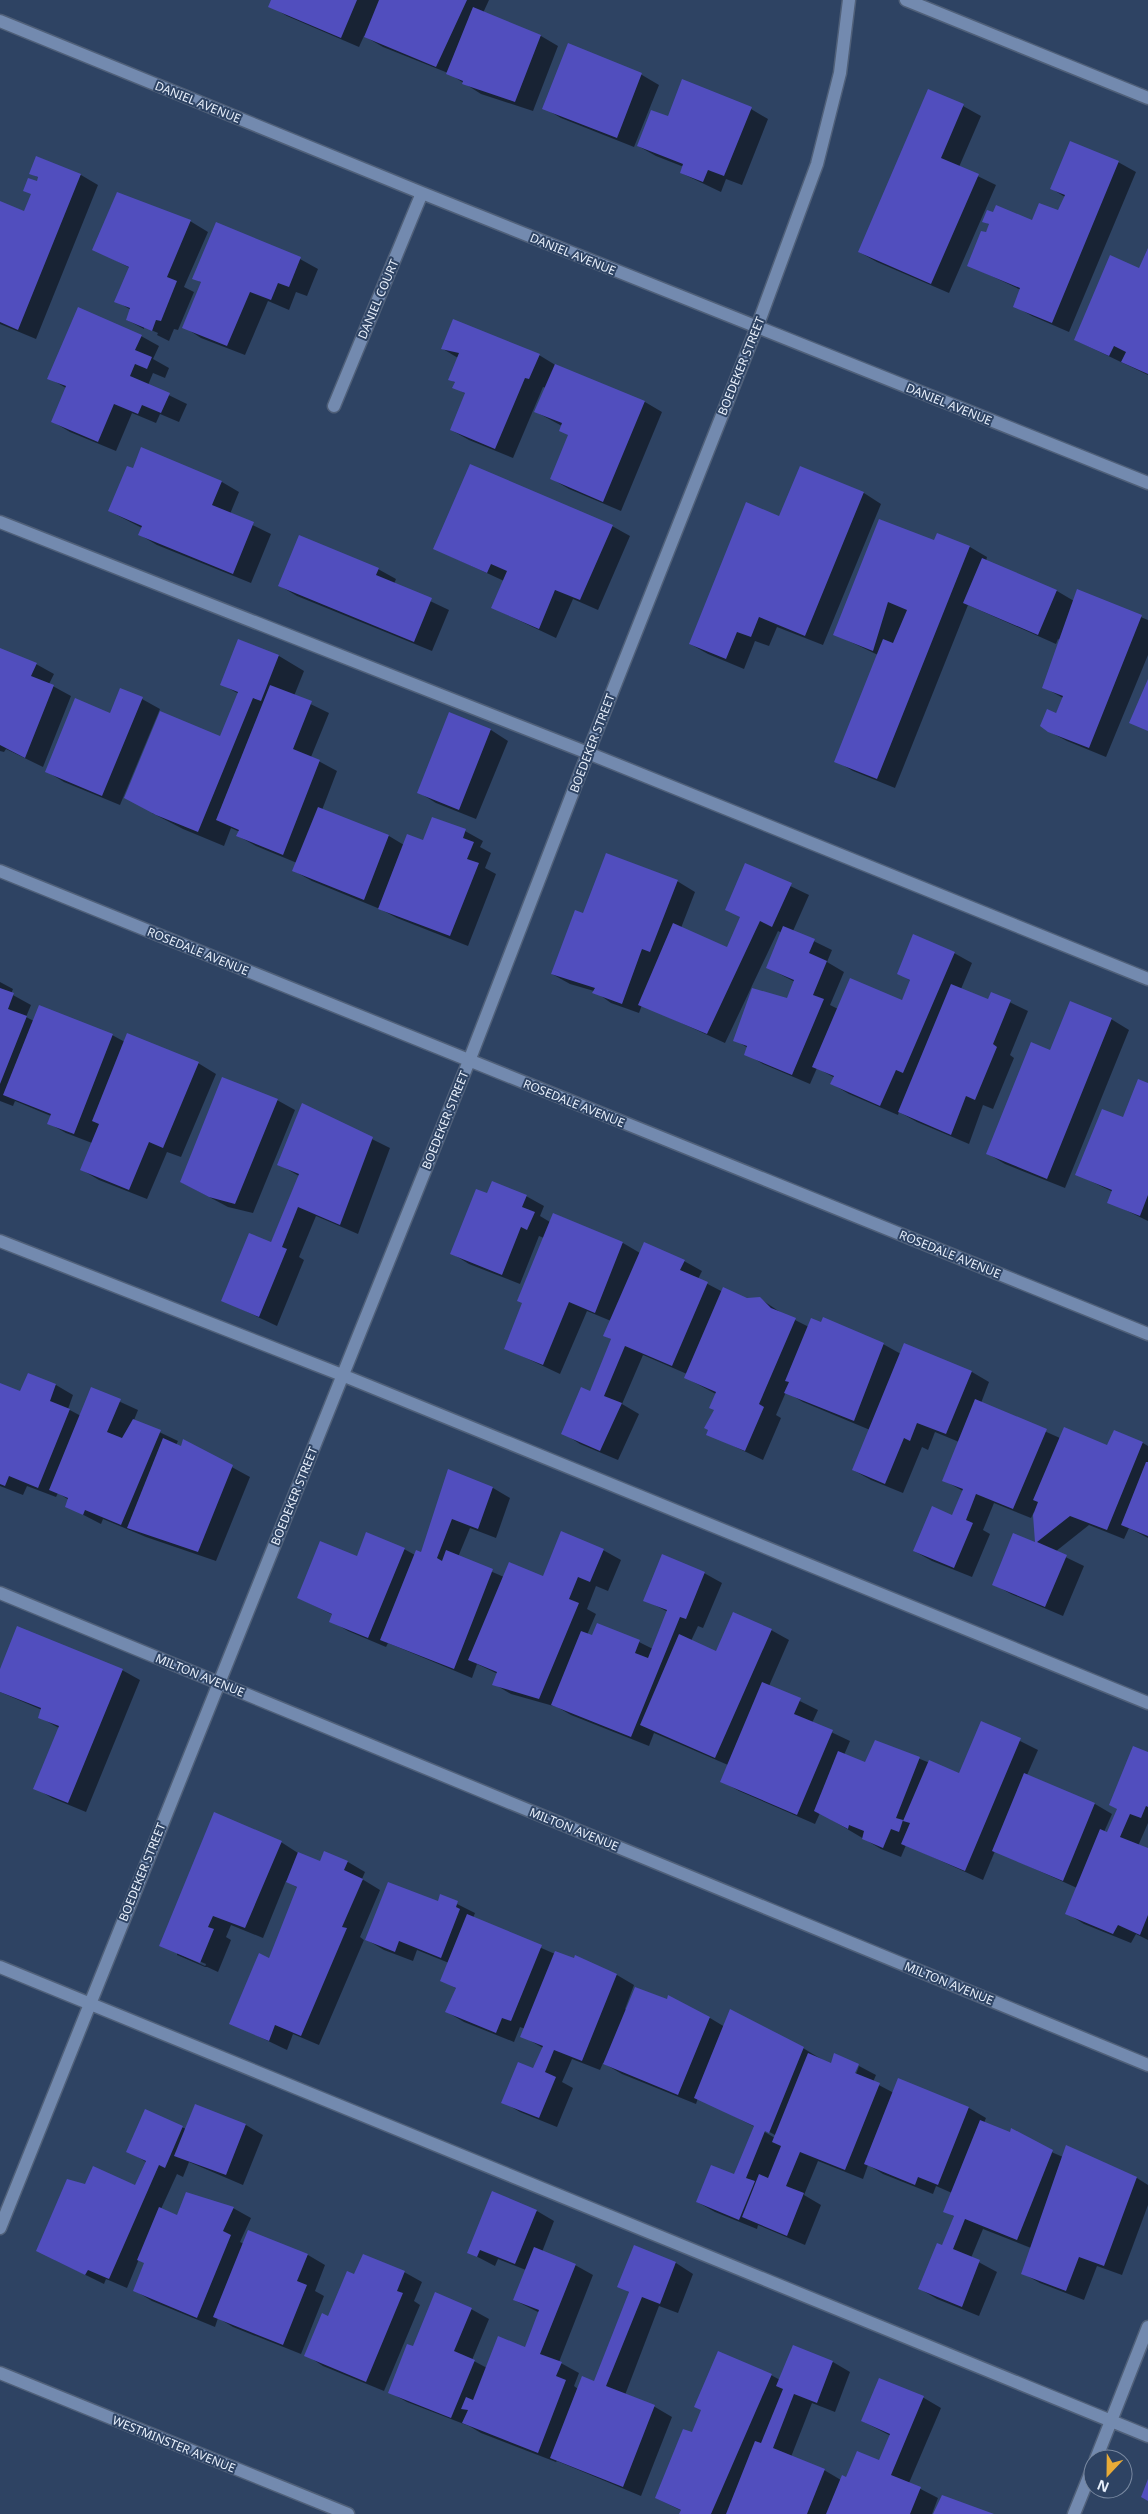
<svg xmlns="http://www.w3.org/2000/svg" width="1148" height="2514" font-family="'Noto Sans',sans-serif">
<rect width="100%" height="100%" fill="#2e4363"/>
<!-- shadow -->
<path fill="#0007" fill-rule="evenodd" d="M272,0H489L483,13L541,36L558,46L533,111L481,94L448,73L383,47L364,36L359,47L287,16L270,6Z
M568,45L642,75L659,85L634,147L561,118L544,108Z
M963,106L981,116L959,167L996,185L949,293L877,262L859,252Z
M751,109L768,119L742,185L726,179L721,192L681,173L684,167L656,156L638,146L668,118Z
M37,157L81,175L98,185L36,339L0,324V202L25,212L39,178L30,173Z
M1118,162L1136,172L1069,332L1032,316L1014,306L1021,290L968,265L990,225L984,221L1033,222L1059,212L1065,197L1052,189Z
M117,193L190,221L208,232L184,287L194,292L178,330L174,329L169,341L157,335L158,333L144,327V329L127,320L131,310L116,301L130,268L94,249Z
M1148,251V375L1075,340L1140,269Z
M300,259L318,269L307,296L296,292L289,310L268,301L245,355L201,338L184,327L202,283L194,278Z
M141,336L159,346L153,359L169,368L165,378L153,373L148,385L187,404L179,422L160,414L156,423L132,413L116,451L70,432L53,422L66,388L49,378Z
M443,349L539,355L557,366L645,402L662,412L621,511L569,489L552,479L569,436L562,426L536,412L546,388L543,387L513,458L469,440L451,430L466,394L454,387L456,383L449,379L458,358Z
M142,449L222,482L239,492L230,514L271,534L251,583L157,545L140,535L142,528L109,511L134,470Z
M800,468L864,493L881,504L823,645L777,627L769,646L755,641L744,669L708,654L690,644L780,517Z
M612,526L630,536L598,610L573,599L556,638L493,608L504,581L435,549Z
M938,534L970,547L987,557L986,561L1057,591L1074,601L1077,591L1148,620V655L1106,757L1067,741L1048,731L1063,698L1043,687L1060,640L1058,639L1056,644L968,605L895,788L853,771L836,761L878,655L834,634L935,542Z
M378,569L396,579L394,584L449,610L432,651L297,596L280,586Z
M239,640L279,656L304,671L294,696L329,713L311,757L337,771L322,810L389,836L404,845L465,831L483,841L480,847L491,853L485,868L496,874L468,946L397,918L380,909L312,881L294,871L297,863L256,846L238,836L240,832L231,828L224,846L183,829L152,813L221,738L239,694L221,684Z
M0,649L36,664L54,674L49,684L71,696L43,767L6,749L4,752L0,751Z
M142,699L160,709L120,805L64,782L46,771L110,715Z
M450,714L491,730L508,741L476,819L436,803L418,792Z
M746,865L809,895L793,931L832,950L827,962L844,972L830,1005L838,1009L902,1001L911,981L898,973L954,953L972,963L961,989L989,1000L991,993L1028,1011L1010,1055L1014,1058L993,1109L983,1105L969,1144L917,1122L899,1112L898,1115L849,1094L832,1084L835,1078L817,1068L810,1084L763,1064L746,1054L748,1048L735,1040L788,1000L795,982L768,968L782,933L778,931L725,1043L642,1005L639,1013L611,1003L594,991L570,984L552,974L583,914L677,881L695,892L681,928L728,948L741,918Z
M0,982L13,989L11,994L31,1005L26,1017L34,1021L112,1035L125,1042L198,1063L216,1074L181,1157L167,1152L147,1199L99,1180L82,1170L92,1143L66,1133L48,1123L51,1116L15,1101L13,1106L0,1101Z
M1111,1019L1129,1030L1065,1188L1005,1164L988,1154L1051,1051Z
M1148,1085V1221L1109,1202L1113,1192L1076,1174L1124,1119Z
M277,1100L295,1110L253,1213L228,1207L181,1182Z
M303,1105L390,1148L358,1234L316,1216L299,1257L304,1260L277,1326L222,1300L271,1243L299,1176L278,1164Z
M487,1195L526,1196L544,1206L540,1216L550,1222L554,1214L623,1243L640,1253L684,1261L702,1271L698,1279L723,1292L747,1299L759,1298L783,1314L809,1327L883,1344L901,1354L905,1345L972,1372L989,1382L981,1403L1060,1438L1108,1447L1114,1431L1143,1443L1148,1446V1538L1129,1528L1124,1539L1089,1525L1055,1552L1084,1566L1063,1616L1011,1594L993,1584L1037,1544L1034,1512L1031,1518L994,1503L983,1530L990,1534L972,1577L932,1561L914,1551L953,1516L963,1491L943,1480L959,1442L935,1432L928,1450L922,1447L903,1493L871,1480L853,1470L870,1430L803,1402L786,1392L776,1415L781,1418L763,1460L708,1434L715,1410L716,1394L686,1378L687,1374L643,1355L622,1404L639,1414L618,1460L580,1444L563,1433L590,1392L613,1340L605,1336L611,1321L587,1311L560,1374L505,1348L523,1304L544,1238L539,1236L520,1284L469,1264L451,1253Z
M0,1384L21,1392L56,1385L73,1395L68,1409L81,1416L92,1389L138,1410L134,1420L178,1441L176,1445L182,1447L184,1441L250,1477L216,1561L146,1537L103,1519L101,1524L66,1506L69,1500L58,1493L56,1497L27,1486L23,1495L0,1486Z
M449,1471L493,1488L510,1498L496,1538L470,1528L458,1557L504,1577L544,1578L603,1550L621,1560L608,1591L596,1586L587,1609L596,1614L587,1635L639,1642L653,1649L668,1612L645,1600L704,1573L722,1583L703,1628L698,1626L691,1641L717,1653L771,1630L789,1640L769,1686L818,1710L812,1723L850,1741L844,1755L866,1764L875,1741L960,1775L982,1722L1038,1750L1027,1775L1095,1804L1112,1814L1104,1832L1108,1834L1148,1753V1823L1138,1846L1148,1850V1940L1136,1934L1131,1943L1084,1924L1066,1913L1077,1888L995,1851L983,1880L906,1845L901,1857L881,1849L820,1813L815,1824L739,1791L721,1781L728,1765L654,1733L649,1746L571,1715L557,1707L511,1694L494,1684L498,1674L477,1664L472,1678L388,1643L386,1647L348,1631L331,1621L333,1615L299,1598L357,1557L404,1549L415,1555L422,1554Z
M122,1670L140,1680L86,1812L52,1798L35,1788L59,1728L39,1717L42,1710L0,1692V1672Z
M281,1842L298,1853L320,1863L324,1853L348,1862L365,1872L362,1879L380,1890L360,1937L364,1940L319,2045L293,2034L287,2050L230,2023L270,1959L298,1888L286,1881L263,1938L231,1925L226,1937L231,1940L218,1972L160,1945ZM177,1952L206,1964L205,1967L177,1955Z
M441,1896L475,1913L473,1918L555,1954L617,1975L634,1985L625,2009L627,2010L710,2018L725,2027L803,2048L854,2079L859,2066L876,2075L873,2082L894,2093L899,2080L969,2108L986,2118L984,2123L1063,2157L1137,2178L1148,2185V2205L1122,2275L1097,2266L1084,2300L1040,2283L1022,2273L1031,2248L983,2229L971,2258L997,2272L979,2316L937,2299L920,2289L943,2247L955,2217L944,2211L952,2193L936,2186L933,2194L883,2174L868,2165L863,2179L818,2161L804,2195L821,2205L805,2245L758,2225L757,2229L715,2212L697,2202L734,2176L755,2127L698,2098L696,2104L622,2074L603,2063L600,2070L572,2059L562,2082L573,2088L557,2127L520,2112L503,2102L534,2070L543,2048L522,2036L525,2029L520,2027L514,2042L464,2022L447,2012L457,1989L442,1980L449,1963L417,1950L413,1961L384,1950L367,1940L438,1903ZM764,2129L775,2135V2138L763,2131Z
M195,2105L246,2125L263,2135L243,2185L189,2162L183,2177L177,2174L161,2209L178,2216L233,2208L251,2218L240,2242L244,2244L249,2232L308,2255L325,2265L315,2291L324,2296L301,2354L233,2327L218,2318L215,2327L152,2301L134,2290L146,2263L139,2259L127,2288L106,2279L104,2284L55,2260L86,2185L136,2186L146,2162L128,2151L146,2111L186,2129Z
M537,2211L554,2221L542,2252L575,2265L593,2275L559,2362L579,2373L574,2386L578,2389L595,2382L630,2293L619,2286L634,2247L676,2263L693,2274L678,2313L659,2306L625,2395L655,2407L672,2417L641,2496L557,2461L556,2462L481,2433L469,2426L407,2402L389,2392L414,2348L471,2309L489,2319L472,2360L487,2368L526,2349L540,2313L514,2300L526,2270L498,2259L495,2266L468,2252Z
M404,2272L422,2282L414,2301L420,2305L384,2391L323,2366L306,2355L355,2276Z
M833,2362L850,2372L835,2412L812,2403L791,2457L824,2470L841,2480L847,2478L880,2461L891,2436L862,2421L879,2380L924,2398L941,2408L909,2483L938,2498L932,2514H681L682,2511L656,2498L692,2434L771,2375L780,2380Z"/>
<!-- building -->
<path fill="#514ebe" d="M271,0H357L341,38L268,7Z
M379,0H467L436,67L364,37Z
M473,7L541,35L515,102L462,84L463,81L446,74Z
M568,43L642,73L617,138L542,109Z
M682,79L752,107L724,176L708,170L703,182L680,173L683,164L637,146L651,110L668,116Z
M928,89L964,104L941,158L979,174L931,284L858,252Z
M1070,141L1119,161L1052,323L1013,307L1020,288L967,266L981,231L986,232L989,224L982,222L987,210L993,212L996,205L1032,220L1039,203L1058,210L1065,195L1050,189Z
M36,156L81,174L18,330L0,322V201L24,211L31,194L23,191L28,178L37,181L38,177L29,174Z
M117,192L191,220L167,277L177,281L161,321L156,320L152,331L126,320L130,308L114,302L129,267L92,250Z
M216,222L301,257L289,287L278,283L271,300L250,292L227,346L182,328L201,282L192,279Z
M1148,248V374L1121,362L1126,352L1114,346L1109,356L1074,340L1110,255L1139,268Z
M78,307L142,335L135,350L152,357L147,369L135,364L130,376L170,393L161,413L142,405L138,414L114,404L98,442L51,422L66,386L47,379Z
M453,319L540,354L529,379L525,378L495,449L450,430L465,393L452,388L455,382L448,380L459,353L441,349Z
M555,364L645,401L603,502L550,479L568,435L559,431L562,423L534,412Z
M141,447L222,481L212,505L254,522L233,574L138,535L142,526L108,511L127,466L133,468Z
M470,464L613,525L580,600L555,590L539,629L491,608L507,571L491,564L487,573L433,549Z
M800,466L864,492L805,636L759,617L751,637L737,632L726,659L689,644L746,502L779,516Z
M879,519L934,540L937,533L970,546L877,779L834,762L883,639L893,643L907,610L888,602L873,651L833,635Z
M299,535L379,568L376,575L432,598L414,642L278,586Z
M982,558L1057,590L1038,635L963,603Z
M1077,589L1142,615L1089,748L1048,732L1040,726L1047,709L1056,713L1063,696L1042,688Z
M238,639L279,655L261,701L253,698L198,832L156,815L124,798L160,711L220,736L238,692L220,685Z
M0,648L37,663L31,676L54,685L25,758L0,745Z
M1148,679V731L1129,723Z
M270,685L312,701L293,749L320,760L283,855L236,836L239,830L216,820Z
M120,688L143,697L102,796L45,772L75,698L110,713Z
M449,712L491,729L459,810L417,793Z
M318,807L389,835L364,900L292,871Z
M432,817L466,829L463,838L474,842L467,859L479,863L450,936L378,909L407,834L423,840Z
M606,853L678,880L650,952L642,949L622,1004L592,993L595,988L551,974L575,910L583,913Z
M745,863L792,883L772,927L760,921L707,1034L638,1005L673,923L727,947L740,917L725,910Z
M783,926L815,939L809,953L827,961L813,995L824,999L792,1075L744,1055L747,1046L733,1041L752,988L787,998L794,980L766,968Z
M913,934L955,952L903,1073L896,1070L880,1106L830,1084L834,1076L812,1067L850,978L902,1000L910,980L897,974Z
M951,984L988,999L991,992L1011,1000L993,1044L997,1047L975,1100L966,1096L951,1135L898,1112Z
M0,988L14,993L8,1009L27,1016L0,1084Z
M1070,1001L1112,1018L1047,1179L986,1154L1031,1042L1050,1050Z
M39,1005L113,1034L74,1134L47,1124L51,1114L3,1095Z
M127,1033L199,1062L163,1148L149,1142L129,1190L80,1170L99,1124L92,1121Z
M222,1077L278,1099L235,1204L209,1197L180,1182Z
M1138,1079L1148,1083V1195L1140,1216L1107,1203L1112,1190L1075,1175L1102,1109L1123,1117Z
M302,1103L373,1137L340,1225L298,1207L282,1247L287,1249L259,1317L221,1301L249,1233L271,1242L299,1174L277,1165Z
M492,1181L527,1195L522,1207L535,1212L527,1230L521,1227L502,1275L450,1254L476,1189L487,1193Z
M553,1213L623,1242L595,1313L569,1302L543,1365L504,1349L522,1303L517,1301Z
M644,1242L685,1260L680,1270L708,1282L672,1366L625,1346L604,1396L622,1403L600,1451L561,1434L581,1387L590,1391L611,1339L603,1336Z
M723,1287L747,1298L760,1297L771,1308L796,1318L759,1404L764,1407L745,1451L706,1435L708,1430L704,1428L714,1410L709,1408L716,1392L684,1378Z
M823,1317L884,1343L854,1421L784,1393L789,1382L785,1381L811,1318L821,1322Z
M904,1343L972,1371L946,1434L917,1423L910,1441L904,1438L885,1484L852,1470Z
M28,1373L56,1384L50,1401L70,1409L38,1488L9,1476L5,1486L0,1484V1383L20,1391Z
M91,1387L121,1399L107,1432L122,1438L133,1419L161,1430L121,1525L85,1510L83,1515L65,1507L68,1498L49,1490Z
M975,1399L1047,1429L1013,1509L976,1494L966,1520L973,1523L954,1568L913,1551L932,1506L952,1515L963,1489L942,1481Z
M1064,1427L1107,1445L1114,1430L1143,1442L1107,1530L1070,1516L1037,1542L1067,1555L1045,1607L992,1585L1013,1533L1035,1542L1033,1515L1038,1502L1033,1500Z
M163,1438L181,1446L183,1439L233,1465L198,1552L127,1528Z
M1146,1462H1148V1536L1121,1525Z
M448,1469L493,1487L478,1529L452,1519L437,1558L442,1561L446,1550L493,1569L454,1669L380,1640L416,1550L421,1552Z
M561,1531L604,1549L590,1582L578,1577L569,1599L579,1603L539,1699L492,1685L497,1672L468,1660L509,1562L543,1576Z
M366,1532L405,1548L368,1638L329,1622L332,1614L297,1598L320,1541L357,1556Z
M662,1554L705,1572L686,1619L680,1617L631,1737L551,1705L581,1631L592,1635L597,1623L640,1640L635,1653L648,1658L667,1610L643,1601Z
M733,1612L772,1629L715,1758L640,1725L679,1634L716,1651Z
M17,1626L123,1669L68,1803L33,1789L59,1726L38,1718L41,1708L0,1692V1669Z
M762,1682L801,1698L794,1714L833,1730L797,1815L720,1782Z
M981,1721L1021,1738L965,1871L901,1844L910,1823L903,1821L929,1760L959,1773Z
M875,1740L920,1757L896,1818L903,1820L899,1832L891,1829L883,1848L862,1839L864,1831L849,1825L848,1829L814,1811L838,1751L865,1762Z
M1133,1746L1148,1752V1807L1146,1806L1141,1818L1130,1814L1120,1837L1148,1848V1915L1140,1935L1118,1925L1113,1934L1065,1914L1100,1829L1107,1832L1117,1809L1109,1805Z
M1024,1773L1095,1803L1063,1881L992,1851Z
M214,1812L282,1841L245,1928L213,1916L208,1927L214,1929L200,1963L159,1946Z
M324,1851L348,1861L344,1870L363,1879L342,1927L347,1928L301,2036L275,2025L269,2041L229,2024L259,1953L269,1958L297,1887L286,1882L298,1852L320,1861Z
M388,1882L438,1901L440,1894L458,1901L456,1907L460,1909L441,1958L399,1941L395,1952L365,1940Z
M467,1914L542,1945L511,2021L502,2018L496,2033L445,2012L456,1988L440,1981Z
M555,1951L574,1958L575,1955L617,1974L582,2061L554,2050L545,2072L556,2077L539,2118L501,2103L518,2062L533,2068L543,2046L520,2037Z
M635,1987L667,1999L668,1995L710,2017L678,2095L603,2064Z
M730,2009L804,2047L769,2133L765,2131L746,2178L755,2181L739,2220L696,2202L711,2165L734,2174L754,2126L694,2098Z
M808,2053L831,2063L834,2053L859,2064L855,2073L880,2083L845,2170L800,2152L786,2186L804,2193L787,2236L742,2217L759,2174L768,2178L781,2146L772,2142Z
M898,2078L969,2107L938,2185L918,2177L915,2185L864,2164Z
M195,2104L246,2124L226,2175L174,2156Z
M145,2109L183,2126L165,2168L159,2165L109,2279L88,2270L85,2275L36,2251L67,2179L85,2184L93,2166L135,2185L146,2161L126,2152Z
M980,2120L1010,2132L1011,2128L1053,2150L1017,2240L965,2219L953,2249L980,2260L962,2307L918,2289L937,2243L942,2245L954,2216L943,2212Z
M1066,2145L1137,2177L1104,2266L1079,2257L1066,2291L1021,2274Z
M492,2191L537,2210L515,2264L480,2250L477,2257L467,2253Z
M186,2192L234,2207L223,2231L231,2235L197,2318L133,2291L144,2263L137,2260L159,2207L177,2215Z
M248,2230L308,2254L297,2281L307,2285L283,2345L213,2317Z
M634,2245L676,2262L660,2304L642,2297L606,2386L655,2405L623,2487L550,2458L582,2376L594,2381L629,2292L617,2287Z
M534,2247L576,2264L540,2354L562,2362L556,2376L566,2380L538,2453L462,2423L468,2410L461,2409L466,2397L473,2400L498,2336L525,2347L539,2310L513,2300Z
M363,2254L405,2271L397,2291L403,2293L366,2382L304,2356L322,2313L328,2316L347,2271L354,2274Z
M435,2292L472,2308L454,2351L475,2360L451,2418L388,2393L407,2344L413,2346Z
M793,2345L833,2361L817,2403L794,2394L773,2448L825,2469L807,2514H726L755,2441L761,2443L783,2389L776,2386Z
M718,2351L772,2374L711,2514H679L681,2510L655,2498L683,2429L692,2432L701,2410L694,2407Z
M879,2378L924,2396L891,2475L921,2487L910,2514H826L842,2475L846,2477L857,2451L879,2460L890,2434L861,2421Z
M1148,2479V2501L1141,2497Z
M942,2495L994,2514H933Z"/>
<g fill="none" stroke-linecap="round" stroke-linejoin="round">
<defs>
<path id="minor" d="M906,0L1148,98
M0,21L422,193L1148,483
M334,406L422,193
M0,522L588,753L1148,979
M0,871L1148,1334
M0,1241L342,1375L1148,1703
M0,1593L1148,2065
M0,1967L1148,2436
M0,2228L469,1061L588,753L757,327L817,164L840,73L849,0
M0,2373L348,2514
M1096,2459L1148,2327
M1074,2514L1093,2467"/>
</defs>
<!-- minor casing -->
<use href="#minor" stroke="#506079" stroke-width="15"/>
<!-- minor -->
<use href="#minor" stroke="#738aaf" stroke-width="12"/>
</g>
<g text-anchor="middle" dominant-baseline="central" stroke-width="4" stroke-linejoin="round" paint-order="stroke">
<!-- street labels -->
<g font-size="12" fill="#e7effb" stroke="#2e4363">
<text transform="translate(198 102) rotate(22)">DANIEL AVENUE</text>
<text transform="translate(573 254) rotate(22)">DANIEL AVENUE</text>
<text transform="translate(378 299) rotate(-67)">DANIEL COURT</text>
<text transform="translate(741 366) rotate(-68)">BOEDEKER STREET</text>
<text transform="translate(949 404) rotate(22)">DANIEL AVENUE</text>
<text transform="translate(592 743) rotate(-69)">BOEDEKER STREET</text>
<text transform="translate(198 951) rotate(22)">ROSEDALE AVENUE</text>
<text transform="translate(574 1103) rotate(22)">ROSEDALE AVENUE</text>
<text transform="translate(445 1120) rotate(-68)">BOEDEKER STREET</text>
<text transform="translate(950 1254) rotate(22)">ROSEDALE AVENUE</text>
<text transform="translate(294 1496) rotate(-68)">BOEDEKER STREET</text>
<text transform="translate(200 1675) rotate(22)">MILTON AVENUE</text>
<text transform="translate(574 1829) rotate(22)">MILTON AVENUE</text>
<text transform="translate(142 1872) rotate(-68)">BOEDEKER STREET</text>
<text transform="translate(949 1983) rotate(22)">MILTON AVENUE</text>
<text transform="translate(174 2444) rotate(22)">WESTMINSTER AVENUE</text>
</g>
</g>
<!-- north arrow -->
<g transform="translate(1108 2474) rotate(202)"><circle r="24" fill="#2e4363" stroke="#7888a0"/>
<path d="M0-4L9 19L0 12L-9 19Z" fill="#e8ab37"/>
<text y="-8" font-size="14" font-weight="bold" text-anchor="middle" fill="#e7effb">N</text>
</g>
</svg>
